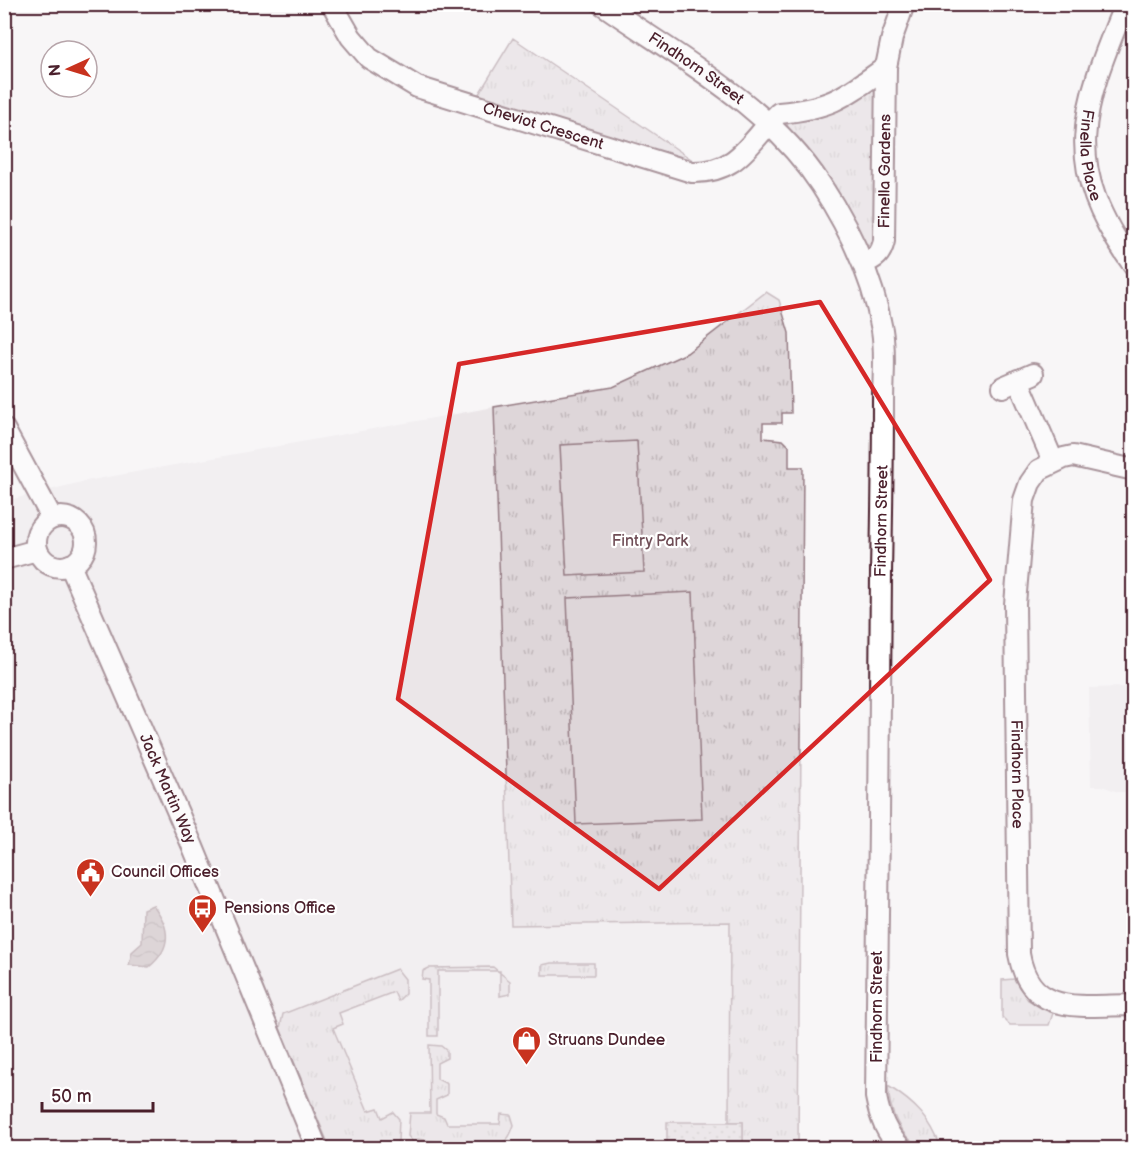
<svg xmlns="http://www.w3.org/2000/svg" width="1138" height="1153" font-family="'Balsamiq Sans',sans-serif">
<defs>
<pattern id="grass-tufts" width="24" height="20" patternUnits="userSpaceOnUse" patternTransform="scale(1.5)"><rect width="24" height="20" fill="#ded6d9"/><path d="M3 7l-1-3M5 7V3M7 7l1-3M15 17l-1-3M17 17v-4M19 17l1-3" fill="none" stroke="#c0b7ba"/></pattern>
<pattern id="garden-dots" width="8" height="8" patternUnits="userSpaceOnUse" patternTransform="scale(1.5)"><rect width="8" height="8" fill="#ded6d9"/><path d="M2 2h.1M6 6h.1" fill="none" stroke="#c0b7ba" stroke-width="1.8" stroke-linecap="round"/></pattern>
<pattern id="water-waves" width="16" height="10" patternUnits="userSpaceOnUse" patternTransform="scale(1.5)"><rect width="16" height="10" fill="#bdadb0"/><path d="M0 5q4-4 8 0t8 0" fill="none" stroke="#9c8c8f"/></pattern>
</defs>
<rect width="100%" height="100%" fill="#f8f6f7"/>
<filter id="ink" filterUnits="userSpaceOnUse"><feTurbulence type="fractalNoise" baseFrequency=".0167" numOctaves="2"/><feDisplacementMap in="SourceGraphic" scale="12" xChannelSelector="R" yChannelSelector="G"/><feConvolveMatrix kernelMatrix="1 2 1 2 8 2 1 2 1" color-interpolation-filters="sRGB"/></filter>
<g filter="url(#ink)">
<!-- built -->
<path fill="#ebe6e8" d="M494,407L511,925L730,922L729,1121L743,1148H5V501L86,481Z
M1127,687L1128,792H1118L1102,786H1091L1089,688Z"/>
<!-- grass -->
<path fill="url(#grass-tufts)" stroke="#947a82" stroke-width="1.5" d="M513,38L697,163L477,97Z
M868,91H875L878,96L877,241L868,246L860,242L787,129L788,121C818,116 843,109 868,91Z
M766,292L779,300L789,333L791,413H782V423H763V438L783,440L789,446V467H803L798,1148H743V1122H729L730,922L511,925L494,407L613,387L687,353Z
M551,963H594V975H542V965Z
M493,967L510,981V994L500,996V971H438V1036H429V980L422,979L423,971L429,968Z
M397,969L405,979V994L398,1001L394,992L339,1013L343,1024L333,1028L368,1111L378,1108L382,1118L393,1112L399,1119L398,1141L392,1148H330L280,1028L283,1014Z
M1014,979L1028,1000L1053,1013L1049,1025H1010L1002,1017V980Z
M429,1045L441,1046L447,1051V1058L437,1063V1079L447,1084V1095L436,1100V1114L444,1117L447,1124H500L501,1114L511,1115L514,1125C512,1130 510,1138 505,1141C484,1153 442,1142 418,1139L416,1146L408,1136L410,1113H430Z
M888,1086C915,1103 931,1119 941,1148C936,1149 927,1150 922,1148C899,1137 889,1109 888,1086Z"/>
<!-- garden -->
<path fill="url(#garden-dots)" stroke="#947a82" stroke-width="1.5" d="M667,1122H743V1148H667Z"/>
<!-- pitch -->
<path fill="#ded6d9" stroke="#947a82" stroke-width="1.5" d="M637,441L644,572L567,576L560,445Z
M693,592L702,819L576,824L567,598Z"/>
<!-- water -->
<path fill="url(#water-waves)" stroke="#8f747b" stroke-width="1.5" d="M153,905C171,928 172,948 149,967L129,965L132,952L142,943L143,909Z"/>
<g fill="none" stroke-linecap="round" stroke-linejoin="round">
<defs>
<g id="minor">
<path id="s1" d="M332,4L351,37L369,58L417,87L692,172C739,173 749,142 779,113C832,108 844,97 886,67"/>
<path id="s2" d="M602,4C679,58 769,105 821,185C849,228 873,278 882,330C886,353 883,379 883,403C883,460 882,517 881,573C879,748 879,922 876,1097C880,1118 886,1133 901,1148"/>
<path id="s3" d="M1125,4C1081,111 1060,164 1134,266"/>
<path id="s4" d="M863,263C876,259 881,254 884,241L886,67L892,38L904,4"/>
<path d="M1018,380L1053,461"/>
<path d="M1003,387L1033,374"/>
<path d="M4,429L52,518"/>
<path id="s5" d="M1134,470L1073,456L1064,458L1039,470L1030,483L1024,500L1015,604L1019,954C1030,1018 1083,1005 1134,1005"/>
<circle cx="61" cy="542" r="25"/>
<path d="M4,559L37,550"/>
<path id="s6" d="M70,565L193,847L317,1148"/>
</g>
</defs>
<!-- minor casing -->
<use href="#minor" stroke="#4a1f2b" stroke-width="24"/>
<!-- minor -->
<use href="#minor" stroke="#fff" stroke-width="20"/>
</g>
</g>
<!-- marked area -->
<path d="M0 0H1138V1153H0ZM820,302L990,580L659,889L398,699L459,364Z" fill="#f8f6f7" fill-opacity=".55" fill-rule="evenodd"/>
<path fill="none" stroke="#d62828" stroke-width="4.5" stroke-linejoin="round" d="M820,302L990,580L659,889L398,699L459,364Z"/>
<!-- icons -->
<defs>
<symbol id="civic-pin" viewBox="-11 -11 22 30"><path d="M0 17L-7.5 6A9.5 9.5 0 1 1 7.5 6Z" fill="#c8321e" stroke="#fff"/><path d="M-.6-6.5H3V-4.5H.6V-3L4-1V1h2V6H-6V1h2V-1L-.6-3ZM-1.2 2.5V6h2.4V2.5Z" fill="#fff"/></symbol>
<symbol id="bus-pin" viewBox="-11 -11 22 30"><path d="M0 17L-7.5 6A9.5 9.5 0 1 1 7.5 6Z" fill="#c8321e" stroke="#fff"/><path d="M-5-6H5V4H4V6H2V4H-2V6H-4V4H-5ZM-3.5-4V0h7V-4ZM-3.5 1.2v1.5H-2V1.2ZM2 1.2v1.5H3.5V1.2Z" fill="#fff"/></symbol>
<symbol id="shop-pin" viewBox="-11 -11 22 30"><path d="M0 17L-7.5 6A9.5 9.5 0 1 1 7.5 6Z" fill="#c8321e" stroke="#fff"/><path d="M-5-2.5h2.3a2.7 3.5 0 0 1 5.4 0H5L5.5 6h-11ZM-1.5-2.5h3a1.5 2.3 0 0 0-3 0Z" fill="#fff"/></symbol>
</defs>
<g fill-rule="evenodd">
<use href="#civic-pin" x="74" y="856" width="33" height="45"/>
<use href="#bus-pin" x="186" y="892" width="33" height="45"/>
<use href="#shop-pin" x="510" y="1024" width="33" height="45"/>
</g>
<g text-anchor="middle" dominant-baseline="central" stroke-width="4.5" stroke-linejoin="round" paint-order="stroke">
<!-- street labels -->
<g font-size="16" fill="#4a1f2b" stroke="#fff">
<text stroke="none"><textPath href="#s2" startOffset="114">Findhorn Street</textPath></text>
<text stroke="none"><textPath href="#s1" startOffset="254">Cheviot Crescent</textPath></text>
<text stroke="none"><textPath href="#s3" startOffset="158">Finella Place</textPath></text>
<text stroke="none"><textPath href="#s4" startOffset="102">Finella Gardens</textPath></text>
<text transform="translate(882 521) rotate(-89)">Findhorn Street</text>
<text stroke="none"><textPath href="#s5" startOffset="408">Findhorn Place</textPath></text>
<text stroke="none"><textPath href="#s6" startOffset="244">Jack Martin Way</textPath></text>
<text transform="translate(877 1007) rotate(-90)">Findhorn Street</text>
</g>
<!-- park labels -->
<g font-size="16" fill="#6f4d56" stroke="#fff">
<text x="650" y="541">Fintry Park</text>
</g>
<!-- poi labels -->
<g font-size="16" fill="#4a1f2b" stroke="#fff" text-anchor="start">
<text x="111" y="872">Council Offices</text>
<text x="224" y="908">Pensions Office</text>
<text x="548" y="1040">Struans Dundee</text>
</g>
</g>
<!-- margin -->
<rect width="1138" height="1153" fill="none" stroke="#fff" stroke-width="24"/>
<rect x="12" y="12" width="1114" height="1129" fill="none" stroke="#4a1f2b" stroke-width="2" filter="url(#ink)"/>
<!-- north arrow -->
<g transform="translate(69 69) rotate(266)"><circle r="28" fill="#ffffff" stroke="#b7a5aa" stroke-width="1.5"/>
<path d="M0-4.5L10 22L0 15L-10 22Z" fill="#c8321e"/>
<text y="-9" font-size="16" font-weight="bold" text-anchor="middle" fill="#4a1f2b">N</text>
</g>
<!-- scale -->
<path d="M42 1102v9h111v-9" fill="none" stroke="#4a1f2b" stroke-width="3"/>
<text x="51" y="1102" font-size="18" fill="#4a1f2b" stroke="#ffffff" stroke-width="4.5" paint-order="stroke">50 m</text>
</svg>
